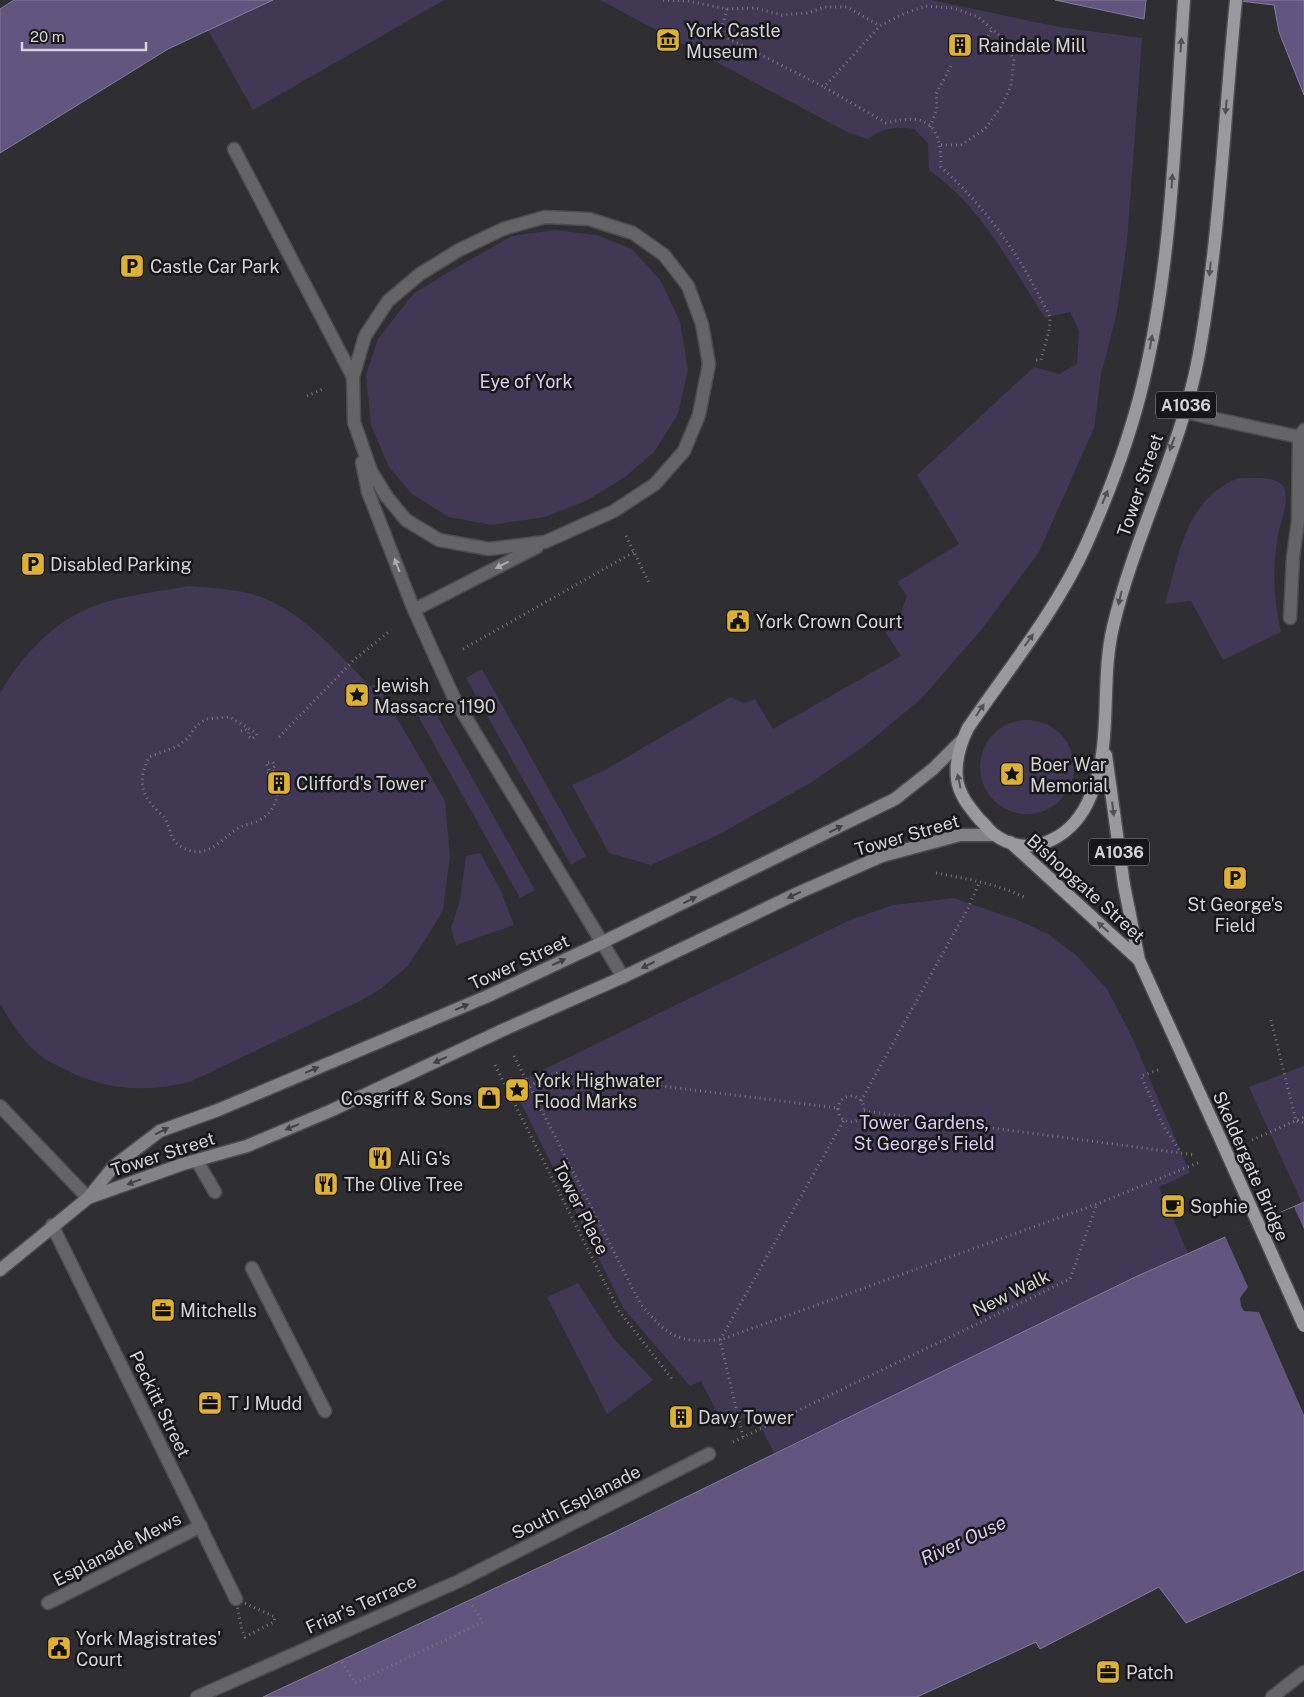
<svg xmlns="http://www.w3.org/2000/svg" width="1304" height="1697" font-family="'Public Sans',sans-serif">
<rect width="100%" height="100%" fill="#2f2e32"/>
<!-- green -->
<path fill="#413855" d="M273,0H444L253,110L208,30Z
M600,0H931L1059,27L1142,38L1127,242L1117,312L1101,375L1094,428L1039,552L982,629L921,699L868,743L812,782L718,835L651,865L609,853L572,785L605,770L730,697L744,703L755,699L773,729L901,656L882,627L900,615L907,596L897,582L959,544L917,475L1034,367L1059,374L1077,364L1079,331L1070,312L1045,318C1011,266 981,206 929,170L928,143L914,129C894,127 885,127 868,139L849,133Z
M555,230L597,235L632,249L661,281L680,322L688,370L678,414L654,452L625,477L586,501L545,517L492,525L449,517L412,494L389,467L371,425L366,375L378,339L414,293L459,266L512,236Z
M1238,478C1250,479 1273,475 1282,485C1291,495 1282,518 1279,530C1272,565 1273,598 1281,632L1223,660L1191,601L1165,604C1180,554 1184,501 1238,478Z
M188,586C213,588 241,589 264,598C307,616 338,654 370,686L377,684L445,801L450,856L443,910L427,937L407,967L380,989L362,1000L192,1081C146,1094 102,1090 60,1067C53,1063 45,1060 40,1055C23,1042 11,1022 0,1004V693C23,654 52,623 94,606C123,595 158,592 188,586Z
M482,669L586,856L571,865L466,678Z
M429,701L535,890L520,898L413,707Z
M980 767a47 47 0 1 1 94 0a47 47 0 1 1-94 0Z
M480,853L500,889L514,925L456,945L451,928L460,900L466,856Z
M954,898L1020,921L1048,934L1076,955L1107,989L1131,1035L1190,1173L1159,1187L1188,1253L774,1453L754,1413L724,1426L701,1381L690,1386L624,1309L512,1085L850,920L893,905Z
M1304,1066V1202L1302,1203L1249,1087Z
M578,1283L614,1339L653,1380L607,1414L547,1297Z"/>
<!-- water -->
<path fill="#625680" stroke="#847c9a" d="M14,0H273L168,49L0,153V9Z
M1055,0H1146L1144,19Z
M1231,0H1304V95L1279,32L1274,5Z
M1304,1202V1570L1186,1623L1159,1587L1040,1649L1036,1642L917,1697H263L619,1530L1133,1278Z"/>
<!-- pier -->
<path fill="#2f2e32" d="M1294,1207L1304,1229V1415L1259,1312L1244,1311L1241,1306L1240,1298L1248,1287L1225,1236Z"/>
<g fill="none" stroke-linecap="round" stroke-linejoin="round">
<defs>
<path id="lane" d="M234,149L353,377
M545,217L589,219L633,233L664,255L688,286L702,324L709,364L699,415L684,451L655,484L614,511L545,542L489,549L439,540L406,520L387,497L371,471L354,422L353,377L365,336L388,301L420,274L459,250L503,229Z
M1184,412L1304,438
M362,462L368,492L414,610L454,698L623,977
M414,610L537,547
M1290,618L1293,557L1298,521L1299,437L1304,430
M197,1161L215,1192
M252,1268L325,1411
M48,1603L201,1526
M197,1697L459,1581L709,1454"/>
<path id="street" d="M0,1106L88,1198
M52,1225L236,1599
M1272,1697L1304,1672"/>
<path id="secondary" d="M88,1198L183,1164L247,1146L330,1111L503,1030L623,977L798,893L882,856L960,835H994
M0,1270L88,1198L114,1166L160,1131L218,1110L488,996L603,942L895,799L933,769L961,741"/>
<path id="primary" d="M1184,0C1175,128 1173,258 1143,383C1130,438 1109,493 1086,545C1056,611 1009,668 968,728C960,744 955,761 957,779C959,795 970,808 980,820C985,824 989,831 995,835C1030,860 1070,838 1087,804C1115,748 1099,686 1113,627C1135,534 1182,447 1199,354C1220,237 1224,118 1236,0
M1106,755L1124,885L1139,960L1220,1138
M1010,842L1139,960"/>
</defs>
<!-- lane casing -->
<use href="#lane" stroke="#4d4c50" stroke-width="15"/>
<!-- street casing -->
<use href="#street" stroke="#4d4c50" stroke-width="15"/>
<!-- secondary casing -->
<use href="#secondary" stroke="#4d4c50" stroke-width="15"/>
<!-- primary casing -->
<use href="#primary" stroke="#4d4c50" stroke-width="15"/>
<!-- path -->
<path stroke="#79787c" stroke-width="3" stroke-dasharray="1 4" stroke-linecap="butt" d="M663,0L688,1L727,9L755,8L782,15L807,13L825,7H847L880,26
M727,9L720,34L824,87
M988,36L992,29
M930,127L937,109L936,94L951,66
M941,145H961L985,129L1001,107L1011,86L1014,59L1000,36L978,17L953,8L925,6L901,15L880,26L824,87L886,123C929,112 941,125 941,167C981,203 1016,249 1040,298C1043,304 1049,312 1050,319C1050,332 1044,347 1041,360H1036
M307,396L325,388
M626,536L650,585
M463,649L634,552
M241,731L245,729L249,732L248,736L252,739L257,735L256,733L230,717L206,719L196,726L188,738L178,746L149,757C137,782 141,796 161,814C171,822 168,839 180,846C206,862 219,841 237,829C244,824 254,824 261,819C279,808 282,786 272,769L275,766L273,762L266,763L270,772L266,774
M279,737L354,660L391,630
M936,873C967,879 998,884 1026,898
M1271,1020L1296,1121L1304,1123
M514,1056L640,1303C667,1336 676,1343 720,1340L1097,1204L1200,1162
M495,1065L619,1311L672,1379
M1158,1070L1141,1076L1164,1127L1180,1151
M529,1086L557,1073L838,1108
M838 1109a13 13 0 1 1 26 0a13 13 0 1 1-26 0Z
M861,1101L968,908L980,881
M864,1111L1196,1155
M1252,1140L1304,1117
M743,1437L720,1340L844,1120
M733,1442L1070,1279L1097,1204
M236,1599L275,1617L274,1622L245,1637L242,1631Z
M342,1662L355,1683L483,1622L472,1605"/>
<!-- lane -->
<use href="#lane" stroke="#656467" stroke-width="12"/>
<!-- street -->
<use href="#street" stroke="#656467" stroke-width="12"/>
<!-- secondary -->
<use href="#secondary" stroke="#838286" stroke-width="12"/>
<!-- primary -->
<use href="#primary" stroke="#9a999e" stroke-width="12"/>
<defs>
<path id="primary-bridge" d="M1220,1138L1304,1326"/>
</defs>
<!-- primary-bridge casing -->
<use href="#primary-bridge" stroke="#4d4c50" stroke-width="15" stroke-linecap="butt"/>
<!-- primary-bridge -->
<use href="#primary-bridge" stroke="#9a999e" stroke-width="12"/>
</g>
<!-- one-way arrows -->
<defs><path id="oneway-solid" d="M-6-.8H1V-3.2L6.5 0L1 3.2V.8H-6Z" transform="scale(1.25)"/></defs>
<g fill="#525154">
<use href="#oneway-solid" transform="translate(1181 45) rotate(-86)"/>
<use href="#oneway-solid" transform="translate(1226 107) rotate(95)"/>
<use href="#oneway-solid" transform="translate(1172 181) rotate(-87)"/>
<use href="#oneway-solid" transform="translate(1210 269) rotate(96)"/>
<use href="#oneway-solid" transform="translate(1151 342) rotate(-80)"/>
<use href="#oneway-solid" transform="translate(1172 444) rotate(110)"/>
<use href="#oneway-solid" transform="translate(1105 497) rotate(-68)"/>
<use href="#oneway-solid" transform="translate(1120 598) rotate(103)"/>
<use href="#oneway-solid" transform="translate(1029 640) rotate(-55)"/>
<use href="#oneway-solid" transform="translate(980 710) rotate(-56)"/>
<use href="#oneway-solid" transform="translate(959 781) rotate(-102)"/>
<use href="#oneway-solid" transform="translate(1113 809) rotate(83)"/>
<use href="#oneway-solid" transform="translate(1103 927) rotate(-138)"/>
</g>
<g fill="#adacaf">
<use href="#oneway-solid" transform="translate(397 565) rotate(-111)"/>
<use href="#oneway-solid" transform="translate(502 565) rotate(153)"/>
</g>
<g fill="#424144">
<use href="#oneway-solid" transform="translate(836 829) rotate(-27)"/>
<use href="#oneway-solid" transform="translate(794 895) rotate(155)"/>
<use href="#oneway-solid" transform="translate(690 900) rotate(-26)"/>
<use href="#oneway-solid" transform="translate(559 962) rotate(-25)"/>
<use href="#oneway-solid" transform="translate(648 965) rotate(154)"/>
<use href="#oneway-solid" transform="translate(462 1007) rotate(-23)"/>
<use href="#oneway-solid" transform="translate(440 1060) rotate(155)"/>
<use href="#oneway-solid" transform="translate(312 1070) rotate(-23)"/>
<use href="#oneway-solid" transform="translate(292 1127) rotate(158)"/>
<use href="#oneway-solid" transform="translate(162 1131) rotate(-27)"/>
<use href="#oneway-solid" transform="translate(134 1182) rotate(160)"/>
</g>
<!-- icons -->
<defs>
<symbol id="museum-square" viewBox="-11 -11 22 22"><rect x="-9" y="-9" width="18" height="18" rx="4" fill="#deb133" stroke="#171618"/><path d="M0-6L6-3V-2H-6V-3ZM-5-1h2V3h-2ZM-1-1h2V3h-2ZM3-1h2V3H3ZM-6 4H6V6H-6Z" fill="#111"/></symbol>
<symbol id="building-square" viewBox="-11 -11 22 22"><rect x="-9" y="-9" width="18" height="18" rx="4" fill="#deb133" stroke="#171618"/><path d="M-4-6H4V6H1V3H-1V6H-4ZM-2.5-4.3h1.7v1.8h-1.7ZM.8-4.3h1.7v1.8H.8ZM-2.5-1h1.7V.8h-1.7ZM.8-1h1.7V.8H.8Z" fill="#111"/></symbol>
<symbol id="parking-square" viewBox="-11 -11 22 22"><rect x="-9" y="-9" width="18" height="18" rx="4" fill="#deb133" stroke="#171618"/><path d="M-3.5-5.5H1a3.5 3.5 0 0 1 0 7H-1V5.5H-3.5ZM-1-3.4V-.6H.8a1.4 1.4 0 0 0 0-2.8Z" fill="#111"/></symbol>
<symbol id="civic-square" viewBox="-11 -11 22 22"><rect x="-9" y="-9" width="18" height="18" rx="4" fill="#deb133" stroke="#171618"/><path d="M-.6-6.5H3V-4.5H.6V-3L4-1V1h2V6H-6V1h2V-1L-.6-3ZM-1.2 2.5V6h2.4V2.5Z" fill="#111"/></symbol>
<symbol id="sight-square" viewBox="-11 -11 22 22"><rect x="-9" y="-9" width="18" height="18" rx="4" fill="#deb133" stroke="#171618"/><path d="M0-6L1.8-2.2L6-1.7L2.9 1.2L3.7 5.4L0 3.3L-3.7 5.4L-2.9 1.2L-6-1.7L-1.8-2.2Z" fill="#111"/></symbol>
<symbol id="shop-square" viewBox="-11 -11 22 22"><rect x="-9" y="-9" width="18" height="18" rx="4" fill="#deb133" stroke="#171618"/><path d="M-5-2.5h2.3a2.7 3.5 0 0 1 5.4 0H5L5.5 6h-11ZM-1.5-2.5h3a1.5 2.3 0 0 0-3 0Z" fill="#111"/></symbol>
<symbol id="restaurant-square" viewBox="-11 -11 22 22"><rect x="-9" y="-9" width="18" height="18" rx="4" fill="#deb133" stroke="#171618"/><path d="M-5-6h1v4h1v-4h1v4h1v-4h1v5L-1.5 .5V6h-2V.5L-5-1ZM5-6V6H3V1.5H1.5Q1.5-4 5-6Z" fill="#111"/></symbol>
<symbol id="cafe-square" viewBox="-11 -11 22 22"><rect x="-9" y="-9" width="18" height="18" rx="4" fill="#deb133" stroke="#171618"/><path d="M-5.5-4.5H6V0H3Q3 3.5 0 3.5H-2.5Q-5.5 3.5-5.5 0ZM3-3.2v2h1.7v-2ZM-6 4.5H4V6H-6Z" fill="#111"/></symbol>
<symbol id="office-square" viewBox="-11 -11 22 22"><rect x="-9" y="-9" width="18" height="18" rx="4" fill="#deb133" stroke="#171618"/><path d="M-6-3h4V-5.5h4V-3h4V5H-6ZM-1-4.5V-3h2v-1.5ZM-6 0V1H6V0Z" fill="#111"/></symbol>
</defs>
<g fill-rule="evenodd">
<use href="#museum-square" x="654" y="26" width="28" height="28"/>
<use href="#building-square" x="946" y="31" width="28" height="28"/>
<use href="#parking-square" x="118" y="252" width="28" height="28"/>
<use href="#parking-square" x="19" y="550" width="28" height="28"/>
<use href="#civic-square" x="724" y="607" width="28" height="28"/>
<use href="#sight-square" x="343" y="681" width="28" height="28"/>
<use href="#sight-square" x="998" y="760" width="28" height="28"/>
<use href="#building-square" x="265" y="769" width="28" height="28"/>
<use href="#parking-square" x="1221" y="864" width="28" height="28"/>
<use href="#sight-square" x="503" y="1076" width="28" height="28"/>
<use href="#shop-square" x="475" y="1084" width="28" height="28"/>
<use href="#restaurant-square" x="366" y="1144" width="28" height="28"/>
<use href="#restaurant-square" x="312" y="1170" width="28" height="28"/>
<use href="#cafe-square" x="1159" y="1192" width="28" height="28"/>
<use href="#office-square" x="149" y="1296" width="28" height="28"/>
<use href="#office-square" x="196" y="1389" width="28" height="28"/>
<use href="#building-square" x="667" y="1403" width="28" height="28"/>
<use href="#civic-square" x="45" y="1634" width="28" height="28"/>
<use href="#office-square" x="1094" y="1658" width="28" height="28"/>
</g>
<g text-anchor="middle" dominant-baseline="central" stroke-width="5" stroke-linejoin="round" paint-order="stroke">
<!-- shield labels -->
<g fill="#171618" stroke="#9b9a9d" stroke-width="1">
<rect x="1156" y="391.5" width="60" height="27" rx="4"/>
<rect x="1089" y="838.5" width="60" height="27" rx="4"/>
</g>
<g font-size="16" font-weight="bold" fill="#d4d3d6">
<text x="1186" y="405">A1036</text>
<text x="1119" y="852">A1036</text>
</g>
<!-- poi labels -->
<g font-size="18" fill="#d4d3d6" stroke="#171618" text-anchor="start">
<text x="686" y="30">York Castle<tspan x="686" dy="21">Museum</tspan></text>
<text x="978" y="45">Raindale Mill</text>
<text x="150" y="266">Castle Car Park</text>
<text x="50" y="564">Disabled Parking</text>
<text x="756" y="621">York Crown Court</text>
<text x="374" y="685">Jewish<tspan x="374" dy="21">Massacre 1190</tspan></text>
<text x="1030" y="764">Boer War<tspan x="1030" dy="21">Memorial</tspan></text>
<text x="296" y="783">Clifford's Tower</text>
<text x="1235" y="904" text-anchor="middle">St George's<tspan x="1235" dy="21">Field</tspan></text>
<text x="534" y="1080">York Highwater<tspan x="534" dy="21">Flood Marks</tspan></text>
<text x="472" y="1098" text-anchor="end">Cosgriff &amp; Sons</text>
<text x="398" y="1158">Ali G's</text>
<text x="344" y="1184">The Olive Tree</text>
<text x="1190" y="1206">Sophie</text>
<text x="180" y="1310">Mitchells</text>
<text x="228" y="1403">T J Mudd</text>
<text x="698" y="1417">Davy Tower</text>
<text x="76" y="1638">York Magistrates'<tspan x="76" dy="21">Court</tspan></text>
<text x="1126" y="1672">Patch</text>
</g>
<!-- park labels -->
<g font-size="18" fill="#d8ccf6" stroke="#171618">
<text x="526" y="381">Eye of York</text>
<text x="924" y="1122">Tower Gardens,<tspan x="924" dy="21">St George's Field</tspan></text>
</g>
<!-- street labels -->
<g font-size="18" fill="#d4d3d6" stroke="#171618">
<text transform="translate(1140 485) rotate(-71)">Tower Street</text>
<text transform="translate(907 835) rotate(-16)">Tower Street</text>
<text transform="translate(1086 888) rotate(42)">Bishopgate Street</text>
<text transform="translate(519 962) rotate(-25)">Tower Street</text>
<text transform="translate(163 1154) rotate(-18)">Tower Street</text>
<text transform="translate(1251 1166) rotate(66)">Skeldergate Bridge</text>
<text transform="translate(581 1208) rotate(63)">Tower Place</text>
<text transform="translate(1011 1293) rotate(-26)">New Walk</text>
<text transform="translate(160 1404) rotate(64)">Peckitt Street</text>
<text transform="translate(576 1502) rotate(-27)">South Esplanade</text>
<text transform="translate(117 1549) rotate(-27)">Esplanade Mews</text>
<text transform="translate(361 1604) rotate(-24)">Friar's Terrace</text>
</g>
<!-- water labels -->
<g font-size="19" font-style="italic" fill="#d8ccf6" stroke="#171618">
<text transform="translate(963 1540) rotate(-25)">River Ouse</text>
</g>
</g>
<!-- scale -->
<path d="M22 42v8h124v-8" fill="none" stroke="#d4d3d6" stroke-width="2.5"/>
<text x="30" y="42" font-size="15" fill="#d4d3d6" stroke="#171618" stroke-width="4" paint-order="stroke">20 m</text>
</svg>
